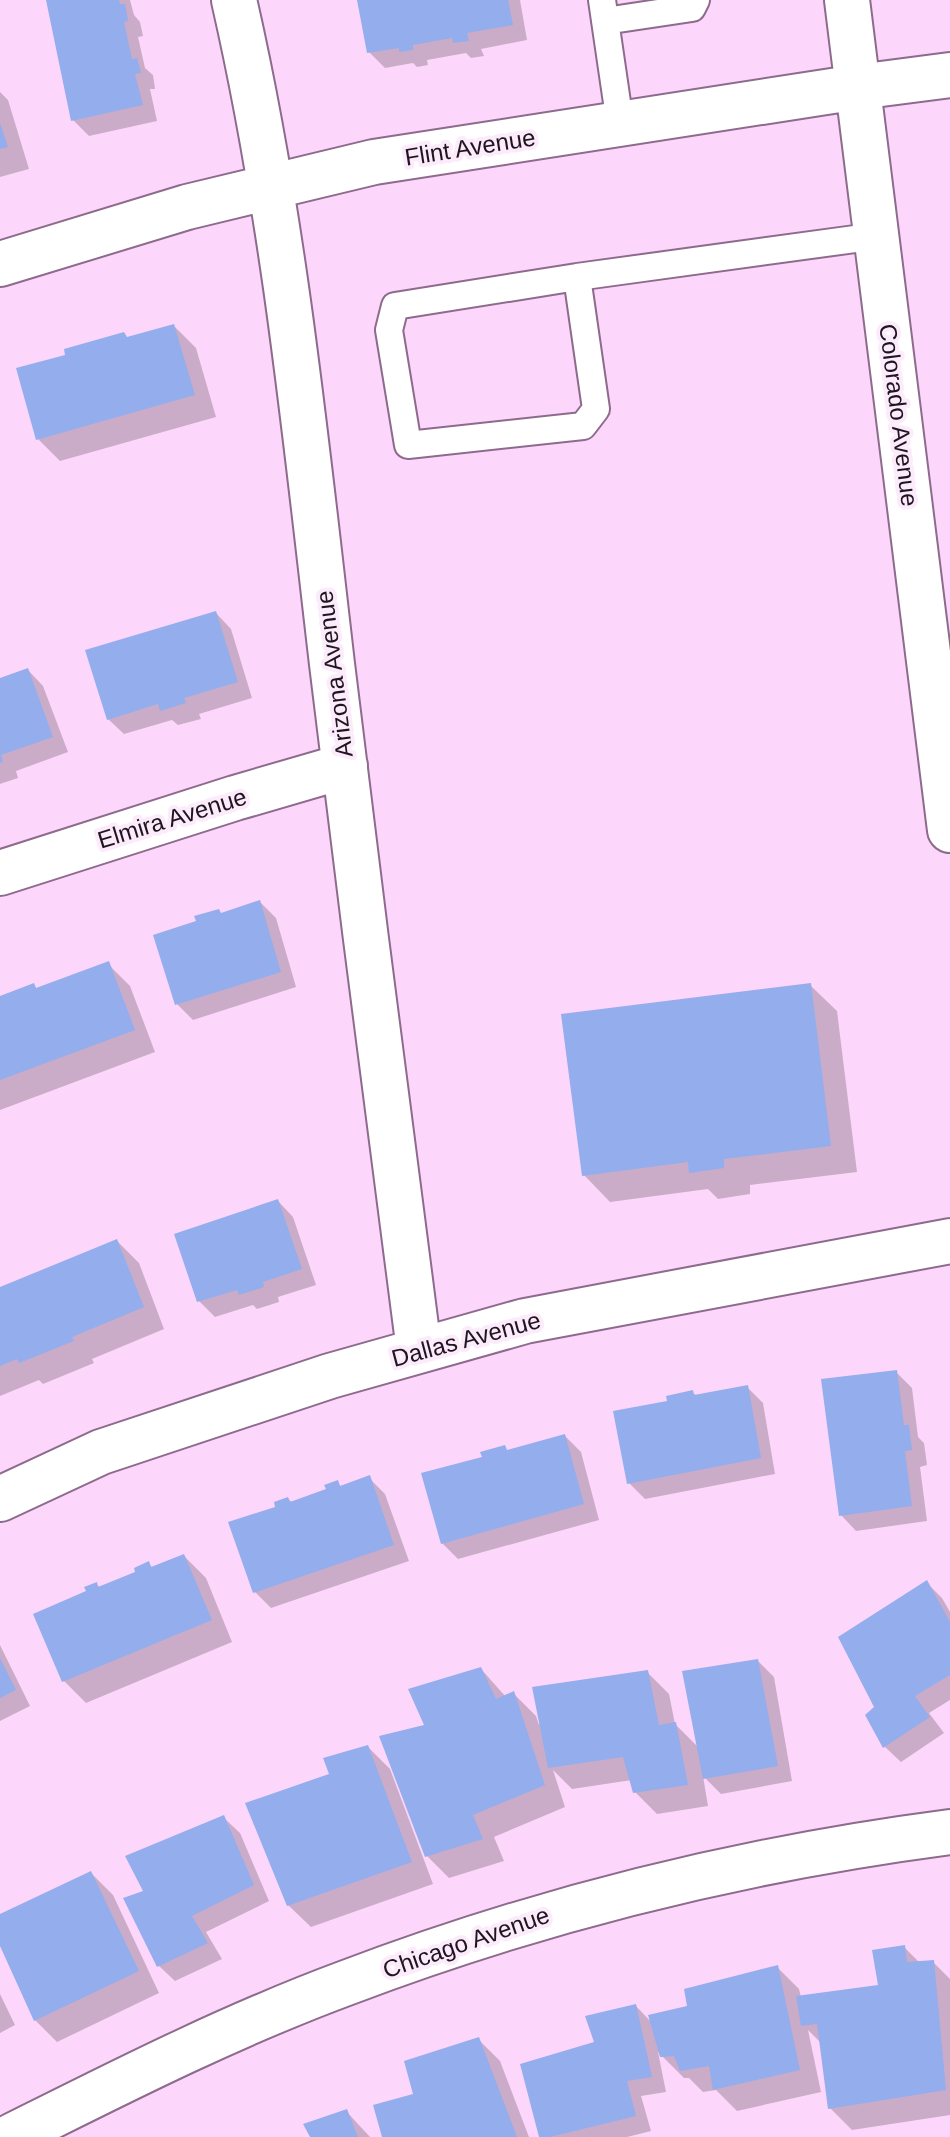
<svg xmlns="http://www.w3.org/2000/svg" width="950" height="2137" font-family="Arial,sans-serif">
<rect width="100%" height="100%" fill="#fdd7fb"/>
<!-- shadow -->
<path fill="#0003" d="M48,0H130L134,15L140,22L143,36L138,37L145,68L153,75L155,89H150L157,121L89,136L73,120Z
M359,0H520L527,40L481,49L484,56L471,58L466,53L427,60L428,65L417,67L413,63L385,68L369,52Z
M0,92L8,100L29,169L0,177Z
M174,326L196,348L216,417L60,461L38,439L129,339Z
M216,613L231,629L252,698L199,714L201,719L178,725L172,720L124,734L108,719Z
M28,670L43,686L68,752L16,771L18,778L0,784V680Z
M260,902L276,918L296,987L193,1020L177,1004L222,915Z
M108,964L130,986L155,1052L0,1110V998L34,986L38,990Z
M810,985L837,1011L857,1172L750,1185V1194L718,1199L708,1189L610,1202L584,1175Z
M278,1201L293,1217L316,1285L278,1297L279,1302L257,1309L253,1305L215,1317L199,1301Z
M117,1241L139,1263L164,1329L92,1359L94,1363L43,1384L39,1380L0,1396V1289Z
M896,1372L912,1388L918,1437L924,1443L927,1465L920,1467L927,1521L856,1531L841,1515Z
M747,1387L763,1403L775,1474L645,1499L629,1483L669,1402L692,1392L697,1396Z
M565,1436L581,1452L599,1520L458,1559L442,1543L508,1452Z
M369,1478L385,1494L409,1561L271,1608L255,1592L278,1508L288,1499L293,1503L329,1490L337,1483L342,1487Z
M184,1556L206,1578L232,1642L86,1703L64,1681L97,1585L101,1588L138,1574L149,1564L153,1568Z
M927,1583L942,1598L950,1612V1700L929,1713L944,1733L901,1762L885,1747L867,1716L877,1708Z
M0,1645L30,1706L0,1721Z
M758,1661L774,1677L792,1781L721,1794L703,1776L708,1806L657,1814L635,1792L632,1780L572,1789L553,1770L565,1807L494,1837L504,1861L449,1878L427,1856V1727L481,1669L506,1697L514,1694L536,1716L539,1725L647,1672L669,1694L675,1724L699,1748Z
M368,1747L390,1769L433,1884L311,1927L288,1905L331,1775Z
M224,1818L240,1833L269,1901L206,1932L222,1959L175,1981L159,1966L146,1892Z
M91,1873L113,1895L159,1993L57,2042L35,2020L0,1941V1917Z
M904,1947L920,1963L933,1962L950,1979V2115L852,2130L830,2108L822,2044L808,2030L821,2092L737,2111L716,2090L703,2092L689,2078H684L658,2052L666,2092L641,2096L651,2131L627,2137H541L597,2044L636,2006L652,2023L777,1967L799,1989L801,1997L880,1986Z
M0,1994L15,2025L0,2033Z
M478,2039L500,2061L529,2137H384L416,2095Z
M346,2111L370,2137H313Z"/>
<!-- building -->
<path fill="#93aded" d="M46,0H119L120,4H125L128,21L124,22L132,59L137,58L141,73L135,74L143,105L71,121Z
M357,0H508L513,25L467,33L469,41L453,43L452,38L413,45V50L399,52V48L367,53Z
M0,123L8,147L0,149Z
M174,324L195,395L36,440L16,368L65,355L64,349L124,332L127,337Z
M216,611L238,682L184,698L186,703L160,711L158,704L107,720L85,650Z
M28,668L53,737L1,755L3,762L0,763V678Z
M260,900L281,972L175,1005L153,935L196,921L194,916L219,909L221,913Z
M109,961L135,1030L0,1080V996L34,983L36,988Z
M811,983L831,1146L724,1159V1168L689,1173L688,1162L582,1176L561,1014Z
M278,1199L302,1269L263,1282L264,1287L239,1295L237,1290L197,1302L174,1234Z
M117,1239L144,1307L72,1337L74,1341L19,1363L17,1359L0,1366V1287Z
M897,1370L904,1425H909L912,1450L905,1451L912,1506L839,1516L821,1379Z
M748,1385L761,1458L627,1484L613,1411L667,1401L666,1396L693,1390L694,1395Z
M565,1434L584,1504L441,1544L421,1473L482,1457L480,1452L505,1445L507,1450Z
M370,1475L394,1545L253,1593L228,1522L275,1507L274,1502L288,1497L290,1502L326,1489L324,1485L338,1480L340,1486Z
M184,1554L212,1620L62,1682L33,1614L86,1591L84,1587L97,1582L98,1587L135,1572L134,1568L149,1561L151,1567Z
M927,1580L950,1622V1675L915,1696L930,1717L883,1748L865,1715L874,1707L838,1637Z
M0,1658L16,1690L0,1698Z
M758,1659L778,1766L703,1779L682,1671Z
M481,1667L496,1699L514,1691L545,1785L473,1815L483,1839L425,1857L379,1736L424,1725L408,1689Z
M648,1670L659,1725L676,1722L688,1785L633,1793L623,1757L548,1768L532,1687Z
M368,1745L412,1862L287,1906L245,1803L329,1774L323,1758Z
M224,1815L254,1885L192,1916L208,1943L157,1967L123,1898L143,1891L125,1856Z
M91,1871L139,1971L34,2021L0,1946V1914Z
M905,1945L907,1962L934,1960L946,2090L828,2109L817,2024L801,2026L796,1996L878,1985L872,1950Z
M778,1965L800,2070L713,2090L709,2066L680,2071L674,2056L660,2057L648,2015L687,2006L684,1989Z
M636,2004L652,2077L627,2081L636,2116L550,2137H539L520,2064L594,2042L585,2016Z
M479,2037L517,2137H382L373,2105L413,2094L404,2061Z
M347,2109L358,2137H310L303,2124Z"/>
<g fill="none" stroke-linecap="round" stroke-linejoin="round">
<defs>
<path id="lane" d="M602,0L620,123
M605,21L692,8L696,0
M577,277L596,409L583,426L408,445L389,330L395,306L577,277L877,236"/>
<path id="street" d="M234,0C284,218 306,442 332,664C359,893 390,1121 419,1350
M847,0L950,830
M0,264L187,207L374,162L858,87L950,75
M0,873L235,798L345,766
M0,1499L101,1452L330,1376L525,1321L950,1241
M10,2137C120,2082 230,2026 346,1983C541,1909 743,1859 950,1832"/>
</defs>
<!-- lane casing -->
<use href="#lane" stroke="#8d6b8c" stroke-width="30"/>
<!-- street casing -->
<use href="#street" stroke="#8d6b8c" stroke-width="48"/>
<!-- lane -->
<use href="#lane" stroke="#fff" stroke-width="26"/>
<!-- street -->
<use href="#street" stroke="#fff" stroke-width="44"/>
</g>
<g text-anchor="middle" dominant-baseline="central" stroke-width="8" stroke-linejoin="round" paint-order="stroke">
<!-- street labels -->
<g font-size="24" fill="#211421" stroke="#fcecfb">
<text transform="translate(470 147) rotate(-9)">Flint Avenue</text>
<text transform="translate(899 415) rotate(83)">Colorado Avenue</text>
<text transform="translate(334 674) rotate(-97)">Arizona Avenue</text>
<text transform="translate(172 818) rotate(-17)">Elmira Avenue</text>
<text transform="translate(466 1339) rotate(-15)">Dallas Avenue</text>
<text transform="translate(466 1942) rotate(-19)">Chicago Avenue</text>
</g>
</g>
</svg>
